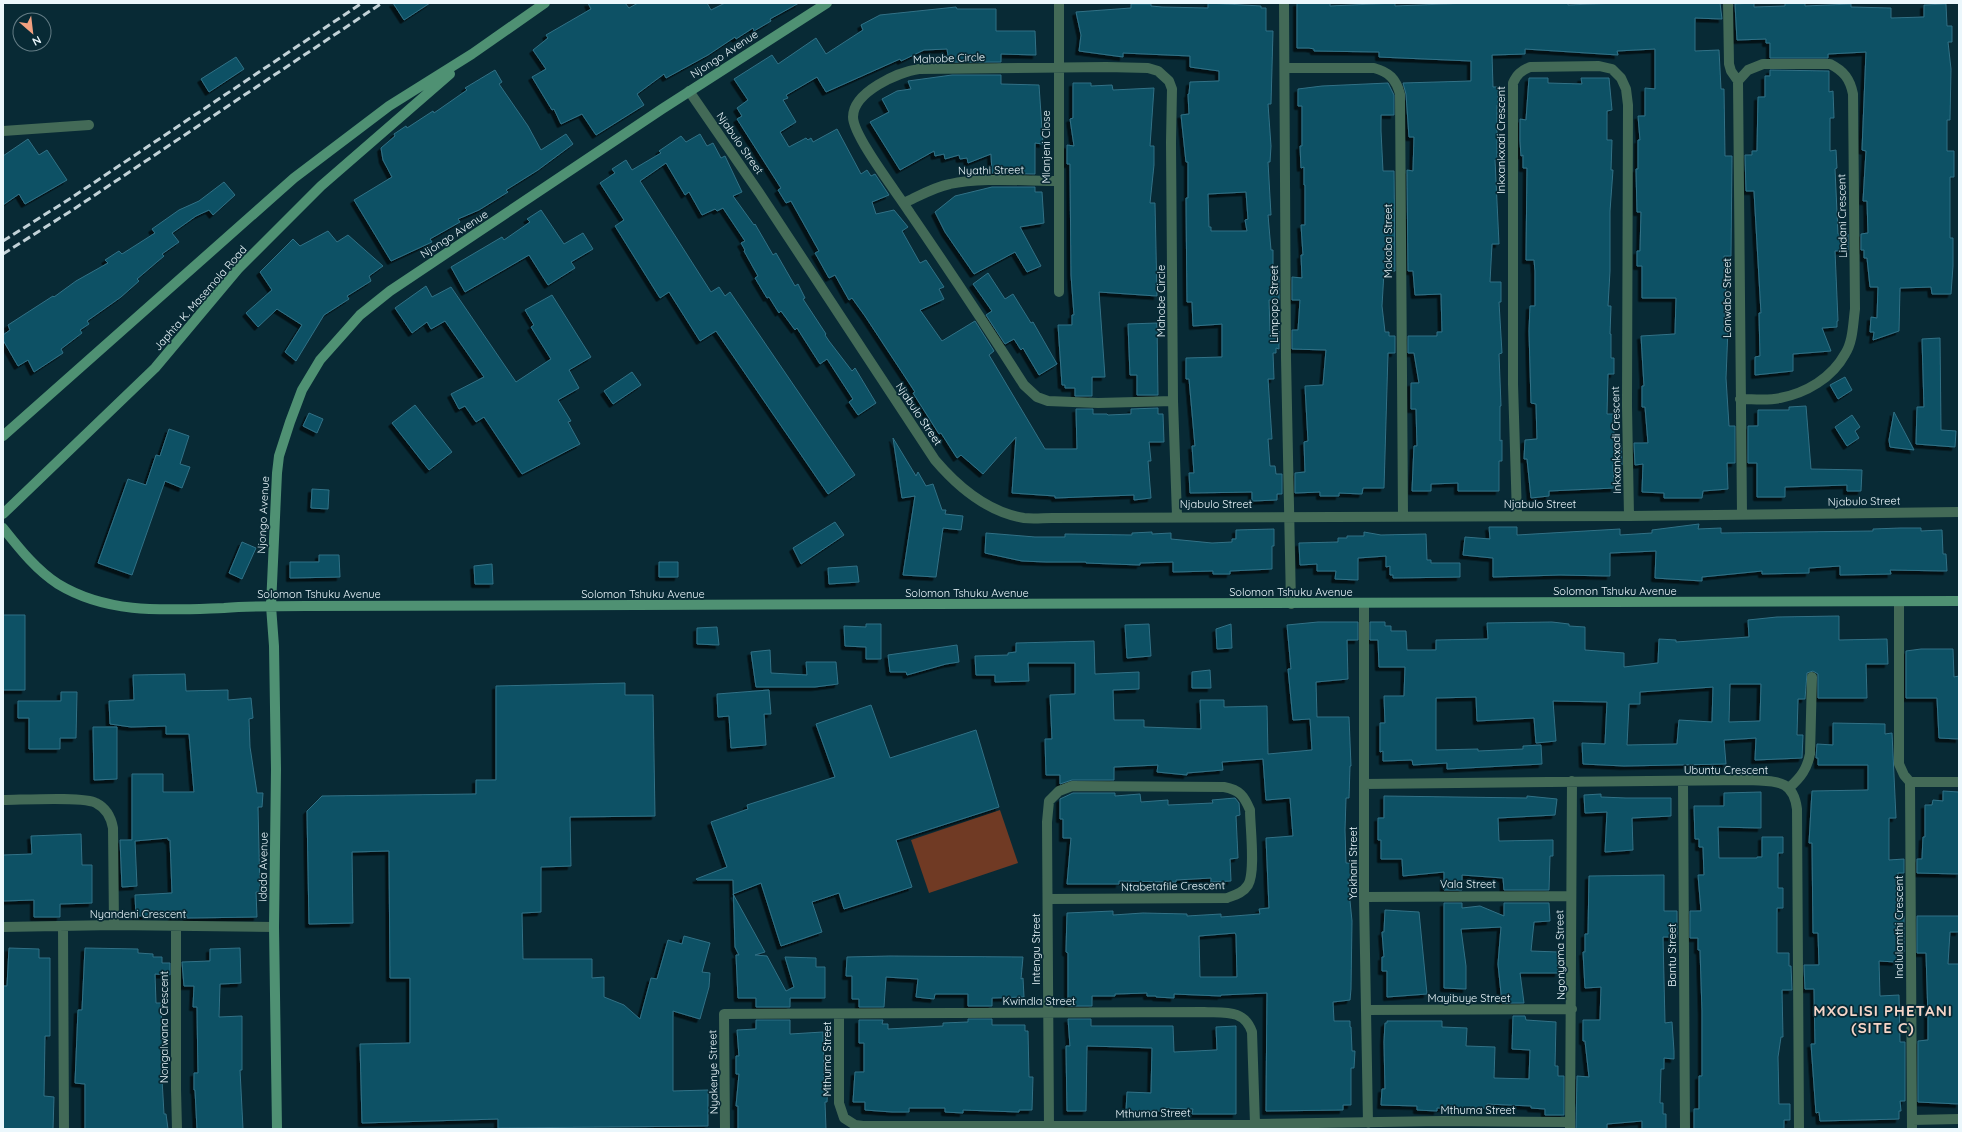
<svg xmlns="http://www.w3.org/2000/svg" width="1962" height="1132" font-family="Quicksand,sans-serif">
<defs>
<filter id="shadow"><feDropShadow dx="-3.5" dy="3.5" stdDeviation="0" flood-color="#0009"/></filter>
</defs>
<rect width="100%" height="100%" fill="#082a35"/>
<!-- green -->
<path fill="#703a24" d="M1000,810L1018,863L929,893L911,840Z"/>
<!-- building -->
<path fill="#0a5165" stroke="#327186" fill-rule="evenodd" filter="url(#shadow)" d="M393,3H430L404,20Z
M588,3H625L629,8L638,3H707L711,10L725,3H799L770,19L771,21L754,31L753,28L736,39L735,37L708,55L666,78L664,74L637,94L644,105L596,135L582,114L561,124L554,109L552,110L532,77L546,69L533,50L548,38L546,35L591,9Z
M1208,3L1261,6V8H1266V31H1273L1271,104H1268L1271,146L1270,162H1268L1271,215H1268L1271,250H1273V277H1279V300H1269L1270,331H1279V349L1276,348V353H1273L1274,379H1268L1272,439H1268L1270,466H1275L1276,474H1282V494H1277V500L1252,501V492L1190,493L1189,473H1194L1192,446H1195L1189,379H1186V358L1222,357V324L1193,326L1192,302H1187L1186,198H1188V162H1186L1181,115L1189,114L1188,94H1189L1190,82L1219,81V71L1190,67V56L1123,53V57L1079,51L1081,35L1076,12L1131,8V4H1151V6L1162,7L1208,8ZM1246,192L1248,219L1245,220L1247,231H1211V227H1209L1208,194Z
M1297,3H1330V6L1395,3V6L1469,3H1568V5L1618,3H1720L1722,19L1695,18V51L1719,50L1721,89H1724L1725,156H1732L1731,256H1724L1726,300H1725L1724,328H1728L1726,378L1729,426H1735V463H1727L1728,489L1703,491L1702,498H1664V493L1642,492L1643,464L1635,465L1634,443H1648L1645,407H1642V386H1644L1641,336L1675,334L1676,298H1642V266H1637V251H1640L1641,212H1637L1636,169H1638V140H1640L1638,116H1645V88L1655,89V49L1617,51L1618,55L1525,49V54L1492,55L1493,87H1498V105H1497V160H1495L1499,244H1492L1490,282H1501V302H1499L1502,353L1499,354L1501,406H1500V441L1502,440V461H1499V491H1458V483L1431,484V491H1412L1414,446H1417L1416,409H1411V383H1419L1414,353H1408V336H1437V332H1442L1441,294L1415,295L1413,271H1408L1407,170L1413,171L1414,137H1409L1406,94L1403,83L1471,81V61L1379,57V52L1314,51V49L1309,48H1297Z
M1754,3V7L1785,6V3H1805V6L1851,4V7L1891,8V18L1924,17V5L1946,4L1947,26H1952V42H1948L1951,69L1950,120H1947V151H1954V177H1950V238H1953V266L1951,294H1932L1931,287L1900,288L1899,331L1873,340L1874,332H1870L1871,317L1877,318L1878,287H1870L1867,258H1864V250H1861V234L1868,233L1867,201H1863L1866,151L1862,150L1866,52L1828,54V58H1770V43H1766V39L1737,40L1735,4Z
M956,7L957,9H996V31H1035L1036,55L1001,54V62H949L947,49L924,50L901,61L900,59L826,92L817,77L786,95L788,98L783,100L796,122L780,132L789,147L806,138L808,140L811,138L813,142L837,129L861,174L867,170L871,176L875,174L889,195L872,202L876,214L894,210L908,227L902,231L920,263L926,260L944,287L939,289L944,299L920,310L942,341L975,321L994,351L989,355L1045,449H1077L1076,409H1093V414H1107L1108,415L1131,414V409L1158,408V414H1163L1164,442H1149L1151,461H1148L1151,498L1134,500V495L1055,498V496L1012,493L1016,437L983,474L961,455L957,458L941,433L939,434L913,393L915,392L865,316L852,298L849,300L835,275L829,278L815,253L819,251L791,201L786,203L778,190L781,188L737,119L742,116L737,108L748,100L734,79L772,55L778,64L816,38L826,54L863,30L861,25L880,15Z
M236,57L244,69L209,92L201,79Z
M495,70L502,82L499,84L528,126L541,150L566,134L573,144L538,170L506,190L508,192L479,210L458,219L460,222L430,239L432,242L391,261L354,200L392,177L383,160L381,148L395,136L394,134L406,126L407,128L433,111L434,113L467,90L465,88Z
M1770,70L1829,71V92L1833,91L1834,118H1830V151L1836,150L1837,168L1835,169L1838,234H1848V250L1835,251L1838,321H1837V327L1822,328L1831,351L1793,354V371L1755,375V357L1760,356L1759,313H1761L1754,191H1746L1745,155H1752V151H1757L1758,97H1765V76H1770Z
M952,75H1001V84L1039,85L1043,144L1035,143V174L992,173L991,154L968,163L967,158L960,159L959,155L945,159L944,154L935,156L934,151L900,170L870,122L889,112L882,99L897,91L911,89L908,81Z
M1529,78H1548V83L1582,84L1581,78H1609L1612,110L1607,111V140H1612L1611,170H1613L1610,211V271L1608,306H1611L1610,334H1611V358H1614V374H1608L1607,414H1614V444H1621L1622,465H1613L1614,488L1549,491V496L1531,498L1527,459H1524L1525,440L1537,439L1536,404L1531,403L1529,331L1530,306H1535V271L1534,260H1526L1527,168H1523V155L1521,156L1520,141V119L1526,120Z
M1073,83H1091V86L1112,85L1113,90L1154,88L1150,146H1154V165L1150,203H1155L1157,296L1099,292L1105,377H1092V396H1075V388H1065V385H1062L1058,325H1072V315H1074L1071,275L1070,164H1067V145L1074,146L1070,119L1073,118Z
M1388,83L1394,95V115H1381V131L1383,171H1394L1395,271L1384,272L1382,306L1385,332H1389V336H1395V353H1388L1384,488H1363L1362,494L1339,493V496H1320V492L1295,493V473L1305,472L1304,442L1308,441L1305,386L1323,385L1326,350L1292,349V330H1298L1300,300H1292V277L1302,278L1301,255H1303L1301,225H1305V185H1304V167L1301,168L1300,146H1302V106H1298V89L1322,86Z
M700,134L707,146L713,143L721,158L725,156L742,192L733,196L754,225L755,224L773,255L776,253L795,286L798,284L805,298L803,299L826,334L825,335L829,341L852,371L855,368L876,403L858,415L849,402L853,399L827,359L820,364L797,328L795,330L781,311L779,313L769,297L767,298L755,278L758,276L744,251L745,250L741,243L745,241L723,208L717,211L715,209L702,215L689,192L685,195L666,163L640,181L711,292L719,287L725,296L730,292L855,475L828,494L716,331L700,341L669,292L660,298L615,226L624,220L600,183L615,173L612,169L626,160L632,170L661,153L659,151L681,136L686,142Z
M28,139L39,155L47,150L67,180L25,204L19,194L3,205V156Z
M224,182L235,195L213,215L209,210L196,216L172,233L179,242L162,254L164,256L137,279L139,281L121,297L87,321L89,324L80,330L82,333L61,349L63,353L34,372L28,360L18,366L3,340V335L10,330L8,325L53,296L54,297L76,281L108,263L105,260L119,251L122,254L155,233L152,229L179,210L199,201Z
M992,187H1035V192H1042L1044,223L1020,227L1041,266L1027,272L1015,252L974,274L945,232L935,212L955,196Z
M541,210L564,244L583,233L593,249L571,262L575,268L548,285L529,255L465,292L451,267L502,237L504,240L530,222L527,219Z
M328,231L337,242L348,235L383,266L369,276L371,281L347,296L349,299L324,315L296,361L285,352L302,325L277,309L258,327L246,313L272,290L260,272L293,239L300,246Z
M988,273L1005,299L1013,294L1031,323L1033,322L1057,364L1039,375L1023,348L1021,350L1014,339L1005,344L986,315L992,311L973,284Z
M426,286L432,297L451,287L516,382L551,359L531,327L534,325L525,310L552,295L591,357L569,370L579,388L558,400L571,421L568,422L580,444L522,474L484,417L476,422L465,406L459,409L451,394L484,377L445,321L431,329L427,322L412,333L395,308Z
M1157,323L1158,395H1137V375H1130L1128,324Z
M1940,338L1941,430L1956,431L1955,447L1916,444L1917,407H1924L1922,339Z
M632,372L641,385L613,404L604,391Z
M1845,377L1852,390L1838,399L1830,385Z
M415,405L452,452L429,470L392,423Z
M1806,406L1811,469L1862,470L1861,491H1847V485L1785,487V497H1757V463H1748V426H1758V410H1789V407Z
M1894,412L1914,450L1890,447L1889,440Z
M309,413L323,419L317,433L303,426Z
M1852,415L1860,427L1855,431L1859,438L1847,446L1835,427Z
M169,429L189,436L180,464L190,467L182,488L165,481L132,575L98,563L128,479L146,485L156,455L160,456Z
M893,438L916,476L918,472L926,486L933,484L942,510H946L945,514L963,516L961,530L943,528L936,577L903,575L915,496L902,498Z
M312,489L329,490L328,509L311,508Z
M835,522L844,535L801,564L793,548Z
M1699,524L1698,529L1721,528V533L1873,531V529L1900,528H1921V531L1942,530L1943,554H1946L1947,571L1890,570L1891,574L1840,575V566L1809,568V573L1762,574V571L1702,577V581L1655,578L1656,551L1610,553V576L1560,575L1493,577V558L1463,555L1465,537L1490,539L1489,527H1517V535L1620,529V535L1652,533V530Z
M1274,529V546H1272V569L1230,571V574H1213V571L1173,572V562L1140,563V565L1086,563V562H1046L1022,561L985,553L986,533L1035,537H1065V534L1132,535V533L1152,532V534L1171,533V539L1212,543L1232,542V539H1236V530Z
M1364,532L1381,535L1426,534L1427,560H1431V563H1460V577L1393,578V575H1390V566L1386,567V556L1358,558V580L1335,579L1336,571H1317V564L1300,565L1299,543L1338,542V538H1347V536H1364Z
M242,542L256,548L242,579L229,573Z
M319,555H339L340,577L290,578V562H319Z
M659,562H678V577H659Z
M492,564L493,584H475L474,566Z
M857,566L859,582L829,584L828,568Z
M3,615H25V690H3Z
M1839,616V640L1887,639L1888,664H1866L1867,698H1818V674L1813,671L1807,673L1805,699H1798L1797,735H1803L1802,758L1755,760L1756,738L1724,740L1726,764L1624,766L1583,764L1582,743L1605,744L1607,702L1553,701L1556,741L1536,743L1534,718L1477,721L1476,697L1436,698V750L1478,749V751L1523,749V746L1541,745L1542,764L1447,769V763L1413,765L1412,760L1383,761V751L1380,752V723H1385L1384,696H1404L1405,667H1379L1378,640H1370V622H1385V626H1391V631H1406L1407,650H1436V640L1488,639L1487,623L1552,622L1569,624V626L1585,627V650L1624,653V667L1658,663L1659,639L1676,640V642L1749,637L1748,620L1777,617ZM1730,684H1761L1760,721L1729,722ZM1713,687L1712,722L1679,720L1677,744L1627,745L1629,704H1640V692Z
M1318,622H1358V640H1347L1348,679L1316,682L1317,717H1349L1351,766H1350L1349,798H1346L1345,830L1346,863H1351V881H1348L1352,921L1351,989L1350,1000L1333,1002L1334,1021H1350V1027H1351L1352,1051H1355L1354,1068H1351V1105H1343V1110L1266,1111L1267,993L1221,995V996L1174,994V998L1156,997V996H1147V993L1115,994V996H1092V1006H1068V953L1066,952L1067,913L1113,911V915L1143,913L1187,914V916L1221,914V917L1260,914L1259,909L1269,908L1266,838L1293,836L1290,798L1266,800L1263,759L1222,762L1223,770L1187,773V775L1157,772L1158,765L1114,767V780H1072L1060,784V775H1046L1045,739H1052L1050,695L1075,694V663H1028L1029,681L995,682V675H976L975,656L1008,655V653L1016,652V643L1094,641L1095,674L1139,672V689L1113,690L1114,720H1144V727L1201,729L1200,700H1224V707L1267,706L1268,754L1312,750L1310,719L1293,720L1288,669H1291L1287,625ZM1235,933L1236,935L1237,977H1200L1199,936Z
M866,624H881V659H866V647L845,646L844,626L866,627Z
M1149,624L1151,656L1127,658L1125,625Z
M1231,624L1232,648L1217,649L1216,629Z
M717,627L719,645L697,644V628Z
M957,645L959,662L946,664L907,675L906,672H890L888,655Z
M1921,649H1953L1954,677L1959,676V739L1939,738L1937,698H1906V651Z
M770,650L771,673L807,675L806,662H836L838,684L815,687H756L751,652Z
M1210,670L1211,688H1192V672Z
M185,674L186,691L228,690V700L251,698L253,718L249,719L250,747L257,793H263L262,807H258L260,892H256L257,917L187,918V916L172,917V914L136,916L135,895L172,893L170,840H168V838L135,841L137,886L122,887L120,840H132V774H163V792H194L189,734H166V726L131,727L110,724L109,701L134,700L133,675Z
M625,683V695H653L655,816L570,817L571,866L541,867V912L522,913L523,959H592V978L604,977V997L624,1005L640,1019L651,978L657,979L668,940L682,944L684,936L710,943L702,972L710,973L709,987L700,1019L673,1011V1091L708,1090V1126L498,1128V1119L362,1123L360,1044L410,1043V978H390L389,851L352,852L353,923L309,924L307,811L322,796L476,794V780H496V686Z
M769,690L771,714H764L766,745L731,748L729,716L718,717L717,694Z
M61,692H77L76,738H60V749H29V718H18V701H61Z
M871,705L890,758L976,730L999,807L896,840L912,887L844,909L839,893L812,902L822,932L781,946L761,883L733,894L765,952L755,955L767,956L786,991L794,987L785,957L816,958V967H825V998H790V1007H756V998H738L736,955H739L735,947L733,880H697L696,879L727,867L711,822L748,809L747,805L835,777L816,724Z
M1833,723L1885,724V734L1892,733L1896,818H1889V860L1904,859V873H1898V876H1896L1897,916H1904V952L1897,951L1896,962L1879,961L1880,996L1899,995L1900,1042H1905V1101H1900L1901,1111H1899V1119L1820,1121L1819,1112L1816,1113L1811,1044H1815L1814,989H1805L1804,965H1819L1818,933H1813L1812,843H1809L1812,791L1868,790V765H1818V758H1816L1817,744L1833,745Z
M93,727H117V779L94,780Z
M1943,791L1959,792V874L1917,873V859H1922L1923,837H1925V805H1932L1933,800L1943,801Z
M1761,792V828L1718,827L1719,858H1757V857H1762V837H1783V853H1778V888H1783V908H1777V953H1789V966H1791L1792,990H1782L1783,1037H1781L1778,1057L1779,1104H1790V1120H1784V1129H1694V1109H1699V1076H1702V1011L1700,950H1698V938H1690V911H1701L1698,875H1704L1703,847H1699V839H1695L1694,806H1724V793Z
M1073,793H1115V796L1140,794L1141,802L1168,800V805L1213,803L1212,800L1235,798L1239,803L1240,815L1236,816L1238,858L1230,859L1231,881L1211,882V878L1176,880V882L1119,881V884H1067L1071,838H1063V819H1060V799Z
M1601,794V797L1626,798H1671V816L1632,818L1633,850L1605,852L1607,812L1585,813L1584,795Z
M1384,796L1527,798V796L1557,799L1555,815L1498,818L1499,841L1553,840V856H1550L1549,890H1504L1503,878L1462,875V890H1444V872L1403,876L1402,859H1381V840H1378V818H1384Z
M81,834L82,865H92V903L60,904V917H34V900L3,901V855L32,854L31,836Z
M1664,875V911H1677V937H1663L1665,1023L1672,1022L1674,1051V1059L1664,1058V1069H1661L1660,1103H1663V1114H1666V1129H1642V1121L1607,1124V1129H1576L1577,1076L1589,1077L1585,1041H1583V1020H1600L1601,987L1585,988L1583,952H1585V934H1588L1589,876Z
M1444,903H1462V908L1480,906L1504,916V903H1549L1550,921L1534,922L1531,951L1558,952V973H1520L1524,1003H1502L1498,964L1501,927L1461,929L1466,966V989L1444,988Z
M1385,910L1419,912L1427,994L1387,997V971H1382V957H1384L1382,932H1384Z
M1917,916H1959V932H1950L1948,964H1959V1104L1918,1102V1041L1928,1040V1017L1926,953H1917Z
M9,948L39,949V958H50V1036H45L44,1096L54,1097L53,1129H3V986H7Z
M85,948L138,949V953L153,954V957H162V963H170V975L155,974L156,1003H161L163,1059H165V1079H162L164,1114H166L168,1129H85V1084L75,1083L78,1010H82Z
M240,948L241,983L220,984L219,1017L242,1016V1070H240L243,1129H197L195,1090H194V1073H198L197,1007H193L194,986H184L182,962L210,961V949Z
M890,956L1023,957L1021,979L1023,978L1024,997L992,998V1006H968V994H935L934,999L916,997L918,979L886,977L884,1007H859V999H852V976H846L847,957Z
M1513,1016H1525L1526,1020L1556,1022L1555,1066H1558V1076H1564V1115H1545V1109L1531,1108V1106L1487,1104V1108H1437V1111L1417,1110V1106L1381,1105L1382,1089H1385L1384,1042L1385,1023H1387V1021H1442V1027L1467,1028L1466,1046L1495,1047L1494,1078L1529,1079L1530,1050L1512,1049Z
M968,1019H992V1025H1025V1031H1028L1029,1077H1033L1032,1110H1019V1112L963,1110V1113L945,1112V1108H909V1112H892L865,1110V1102H853L855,1072H864V1043H859V1020H883L882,1024H888V1029L943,1026V1023L968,1022Z
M1068,1019H1091V1026H1173L1174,1052L1216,1050H1217L1216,1027L1236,1026V1114H1192L1193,1109L1164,1108V1111H1126L1127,1092L1151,1093L1152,1048L1125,1047L1087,1046L1086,1111H1067L1066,1046H1070Z
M756,1020H790V1034L823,1032L824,1083H828L827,1102H825L826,1129H738V1106H736L739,1074H736V1056H739L737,1030L756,1029Z"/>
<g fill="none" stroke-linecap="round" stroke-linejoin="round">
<!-- street -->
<path stroke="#436a57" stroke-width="10" d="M1059,3V292
M1284,3L1286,358L1291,604
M1728,3L1729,64L1731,71L1738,81
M1285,68H1374C1389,72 1396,79 1400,94L1403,516
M1738,81L1748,70L1763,64H1830C1844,71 1850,79 1853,94L1855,309C1853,324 1853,342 1845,354C1832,378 1806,393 1780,398C1768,401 1753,399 1740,399
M1738,81L1742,515
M689,91L760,194L935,460C958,487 987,512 1024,518C1033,519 1043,518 1052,518L1629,516L1959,512
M3,131L89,125
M904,203C919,196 934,187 950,184C979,177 1027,181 1058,181
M1173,401L1098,403L1048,401L1037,397L1024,385C987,327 949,270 910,213C898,194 853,136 853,117C853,92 898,72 919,69L1106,67L1148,68L1158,71L1169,81L1172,89L1171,142L1173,401L1177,516
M1517,516L1513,384V83C1517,74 1521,71 1530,67L1599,66L1612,69L1621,78L1626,89L1628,105L1627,406L1629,516
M1899,603V764L1904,775L1910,782
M1364,604V897L1368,1123
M1683,782L1685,1129
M1910,782L1912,1129
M1910,782H1959
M1364,784L1749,780C1775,782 1793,778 1797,809L1799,1129
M1790,787C1801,777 1807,769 1810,754L1812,677
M3,800C21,800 84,796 96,803C106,808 111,817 113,828L114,925
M1364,897L1571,896
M1048,899L1227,898C1235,895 1243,893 1248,885C1256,872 1250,827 1250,810C1244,796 1240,790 1224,787L1072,786L1059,791L1049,801L1047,822L1049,1129
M176,926V1089L177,1129
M3,927L114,925L274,927
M63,927L64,1129
M1366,1010L1572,1009
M839,1014V1103L844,1118L855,1125L863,1126H1120L1442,1121L1570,1122
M1912,1120L1959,1119
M725,1129L724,1014L1204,1012C1225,1013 1244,1009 1252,1032L1255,1124
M1570,1129L1572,781"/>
<!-- secondary -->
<path stroke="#4f9173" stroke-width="10" d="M3,436L294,178L389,106L472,54L545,3
M3,514L155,368L238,269L321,186L450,74
M3,528C19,548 36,570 58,584C109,615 167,610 224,608C251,606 279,606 306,606L1959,601
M277,1129L274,927L276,769L274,646L271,606L277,473L279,456L290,422L302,390L320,360L360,315L390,291L662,109L827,3"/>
<!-- rail -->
<path stroke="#c1d1d7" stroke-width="3" stroke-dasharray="8 4" stroke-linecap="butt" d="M3,241L71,198L362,3
M3,254L74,209L382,3"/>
</g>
<g text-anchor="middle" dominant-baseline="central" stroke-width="3.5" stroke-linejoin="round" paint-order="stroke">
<!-- street labels -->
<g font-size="11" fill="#ebf7fc" stroke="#082a35">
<text transform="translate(724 54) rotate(-33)">Njongo Avenue</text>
<text transform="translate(949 58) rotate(-2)">Mahobe Circle</text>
<text transform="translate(1501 140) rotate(-90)">Inkxankxadi Crescent</text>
<text transform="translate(740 143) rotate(55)">Njabulo Street</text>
<text transform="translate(1046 147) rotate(-90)">Mlanjeni Close</text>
<text transform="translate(991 170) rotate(-1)">Nyathi Street</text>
<text transform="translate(1842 216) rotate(-91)">Lindani Crescent</text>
<text transform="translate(454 234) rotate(-33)">Njongo Avenue</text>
<text transform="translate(1388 241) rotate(-90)">Mokoba Street</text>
<text transform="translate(200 298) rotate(-49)">Japhta K. Masemola Road</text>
<text transform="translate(1727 298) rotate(-90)">Lonwabo Street</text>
<text transform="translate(1161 301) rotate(-90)">Mahobe Circle</text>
<text transform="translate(1274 304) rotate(-90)">Limpopo Street</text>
<text transform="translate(919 414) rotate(56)">Njabulo Street</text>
<text transform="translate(1616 440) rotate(-91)">Inkxankxadi Crescent</text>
<text transform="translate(1864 501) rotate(-1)">Njabulo Street</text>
<text x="1216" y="504">Njabulo Street</text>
<text x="1540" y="504">Njabulo Street</text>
<text transform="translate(263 515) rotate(-87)">Njongo Avenue</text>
<text x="1615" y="591">Solomon Tshuku Avenue</text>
<text x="1291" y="592">Solomon Tshuku Avenue</text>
<text x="967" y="593">Solomon Tshuku Avenue</text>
<text x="319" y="594">Solomon Tshuku Avenue</text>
<text x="643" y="594">Solomon Tshuku Avenue</text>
<text x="1726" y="770">Ubuntu Crescent</text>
<text transform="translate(1353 863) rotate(-90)">Yakhani Street</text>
<text transform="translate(263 867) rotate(-89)">Idada Avenue</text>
<text x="1468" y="884">Vala Street</text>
<text transform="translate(1173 886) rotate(-1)">Ntabetafile Crescent</text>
<text x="138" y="914">Nyandeni Crescent</text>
<text transform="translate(1899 927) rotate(-90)">Indlulamthi Crescent</text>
<text transform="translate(1036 949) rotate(-90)">Intengu Street</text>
<text transform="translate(1560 955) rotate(-91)">Ngonyama Street</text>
<text transform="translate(1672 955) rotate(-90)">Bantu Street</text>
<text x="1469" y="998">Mayibuye Street</text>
<text x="1039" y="1001">Kwindla Street</text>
<text transform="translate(164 1027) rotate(-90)">Nongalwana Crescent</text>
<text transform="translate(827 1059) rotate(-90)">Mthuma Street</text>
<text transform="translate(713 1072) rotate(-91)">Nyakenye Street</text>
<text x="1478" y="1110">Mthuma Street</text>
<text transform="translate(1153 1113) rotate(-1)">Mthuma Street</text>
</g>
<!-- district labels -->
<g font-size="15" font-weight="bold" letter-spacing="1" fill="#f5d5c8" stroke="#082a35">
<text x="1883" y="1010">MXOLISI PHETANI<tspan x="1883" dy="17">(SITE C)</tspan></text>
</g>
</g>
<!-- border -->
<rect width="1962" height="1132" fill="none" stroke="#ebf7fc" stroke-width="8"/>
<!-- north arrow -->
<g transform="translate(32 32) rotate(152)"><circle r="19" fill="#082a35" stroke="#637c85"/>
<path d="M0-3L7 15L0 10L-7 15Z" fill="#f2a080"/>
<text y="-6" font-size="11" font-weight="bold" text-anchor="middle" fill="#ebf7fc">N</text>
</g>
</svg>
